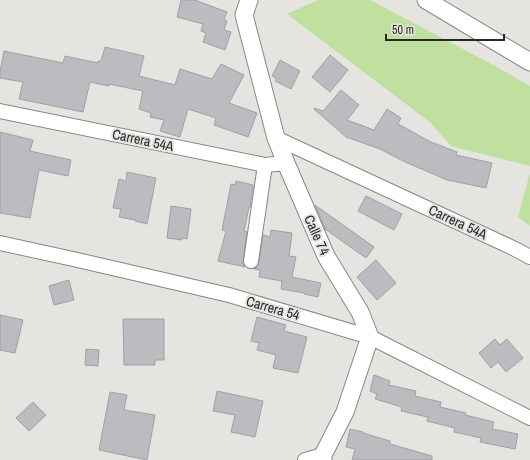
<svg xmlns="http://www.w3.org/2000/svg" width="530" height="460" font-family="'Archivo Narrow',sans-serif">
<rect width="100%" height="100%" fill="#e6e4e0"/>
<!-- green -->
<path fill="#bfe09f" d="M318,0H370L499,68L530,86V166L451,146L431,123L287,14Z
M530,173V226L518,217Z"/>
<!-- building -->
<path fill="#bcbbbf" stroke="#a1a0a4" d="M181,0H195L227,12L224,19L227,21L224,30L231,32L225,50L203,42L206,33L201,31L203,24L177,17Z
M105,47L144,56L139,76L175,85L180,69L212,79L221,64L244,75L229,103L257,113L248,137L214,125L216,118L188,109L180,137L160,131L164,120L150,117L151,113L139,109L143,91L109,84V86L90,82L83,112L19,99L23,82L0,78V72L4,51L63,63L65,56L98,63V61H101Z
M330,55L348,70L330,92L312,77Z
M280,60L300,71L291,89L275,81L276,78L272,76Z
M341,90L359,105L347,120L374,130L387,109L401,118L398,124L431,142L457,152L456,155L492,163L486,188L447,180L403,161L380,149L346,137L314,109V108L323,111Z
M0,132L33,140L30,151L71,160L68,176L39,170L30,218L0,213Z
M127,172L156,178L147,224L135,221V220L119,217L121,209L113,208L119,179L126,181Z
M236,181L253,185L250,207H249L244,231L247,232L243,260V264L245,267L218,261L226,231L222,230L231,184L235,185Z
M366,196L402,214L394,230L358,211Z
M315,205L374,247L366,258L325,229Z
M171,206L191,209L187,239L182,238V240L167,238Z
M271,230L292,233L289,256L296,257L292,277L321,283L318,297L304,294V293L281,289L282,281L259,277L260,270L254,269L257,267L259,262L263,235L270,237Z
M376,260L396,283L377,300L357,277Z
M69,280L74,300L54,305L49,286Z
M0,315L23,320L15,353L0,350Z
M257,317L286,325L284,331L307,337L298,373L273,368L276,355L257,350L259,343L251,341Z
M123,319H164V360H155V365H124Z
M495,339L500,345L507,339L523,358L506,372L498,362L491,368L479,353Z
M86,349L99,350L98,366L85,365Z
M374,375L390,381L389,385L416,391L415,396L441,402L440,407L466,413L465,415L494,422L492,429L518,434L515,449L480,442L481,438L454,432L455,428L427,421L428,417L401,411L402,407L375,399L377,394L370,391Z
M217,391L263,401L255,437L231,432L235,415L213,411Z
M110,392L127,395L124,410L155,415L147,460L99,450Z
M33,402L46,415L29,431L16,418Z
M350,429L363,432V433L390,441V444L432,456V460H352L355,449L346,447Z"/>
<g fill="none" stroke-linecap="round" stroke-linejoin="round">
<defs>
<path id="minor" d="M0,111L265,165L286,163
M276,138L513,248L530,257
M0,243L73,259L229,295L370,337L530,418
M251,261L265,165
M305,460L323,455"/>
<path id="tertiary" d="M249,0L244,15L276,138L286,163L326,256L360,312L370,337L345,412L323,455V460
M426,0L530,62"/>
</defs>
<!-- minor casing -->
<use href="#minor" stroke="#898783" stroke-width="16"/>
<!-- tertiary casing -->
<use href="#tertiary" stroke="#898783" stroke-width="19"/>
<!-- minor -->
<use href="#minor" stroke="#fff" stroke-width="14"/>
<!-- tertiary -->
<use href="#tertiary" stroke="#fff" stroke-width="17"/>
</g>
<g text-anchor="middle" dominant-baseline="central" stroke-width="4" stroke-linejoin="round" paint-order="stroke">
<!-- street labels -->
<g font-size="14" fill="#282725" stroke="#e6e4e0">
<text transform="translate(143 140) rotate(12)">Carrera 54A</text>
<text transform="translate(458 222) rotate(25)">Carrera 54A</text>
<text transform="translate(317 235) rotate(66)">Calle 74</text>
<text transform="translate(273 308) rotate(16)">Carrera 54</text>
</g>
</g>
<!-- scale -->
<path d="M386 34v6h118v-6" fill="none" stroke="#282725" stroke-width="2"/>
<text x="392" y="34" font-size="12" fill="#282725" stroke="#e6e4e0" stroke-width="3" paint-order="stroke">50 m</text>
</svg>
